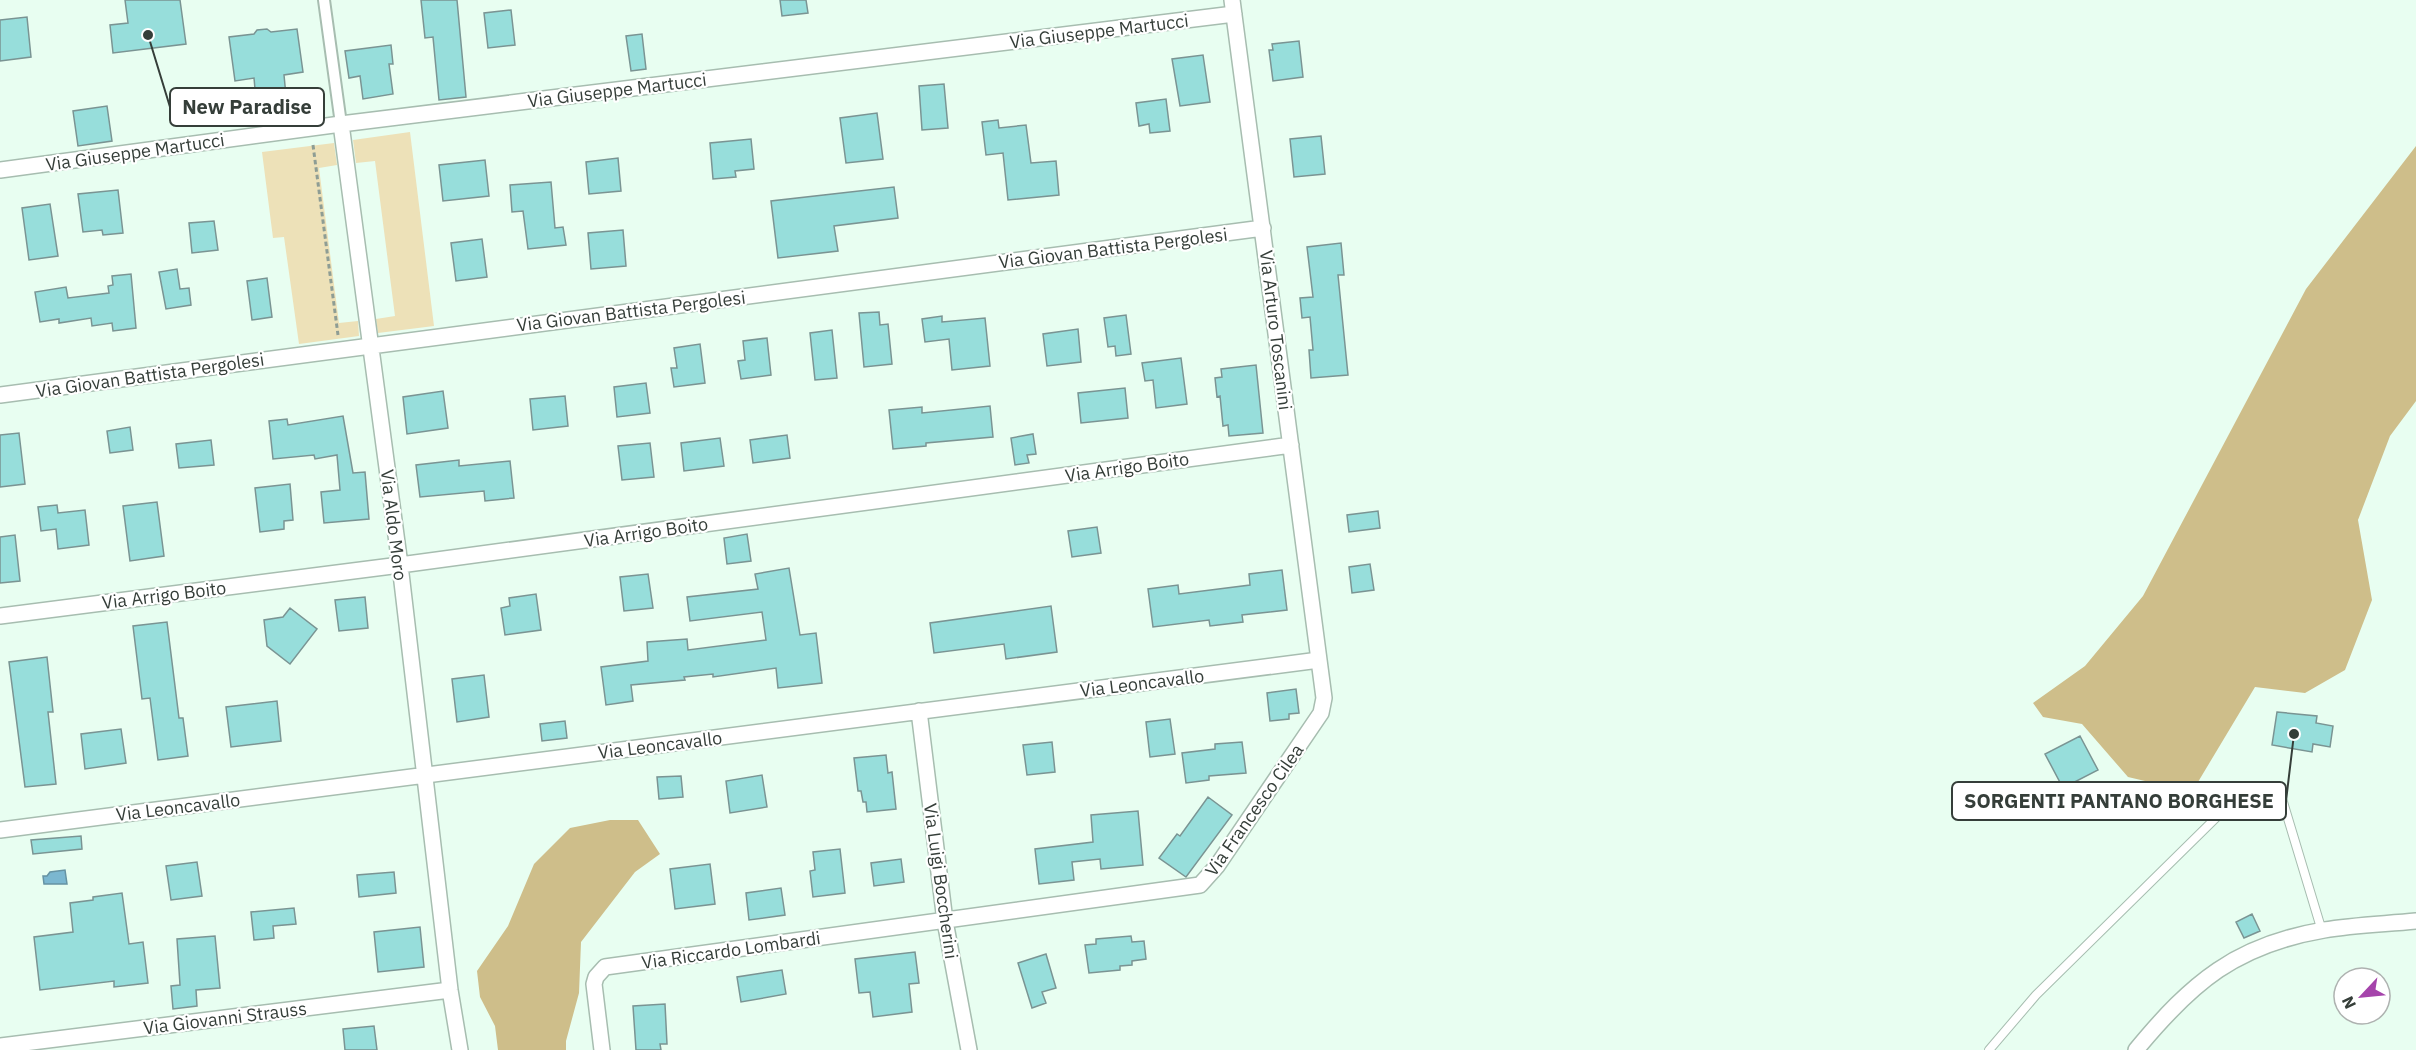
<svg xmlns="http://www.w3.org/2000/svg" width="2416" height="1050" font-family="'IBM Plex Sans',sans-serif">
<rect width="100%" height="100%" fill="#e8fef1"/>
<!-- green -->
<path fill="#ede1b8" d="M410,132L434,326L378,333L376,319L395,316L375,161L356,163L353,140Z
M334,143L337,165L319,168L339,323L358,321L359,336L299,344L284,237L273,238L262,152Z"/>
<!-- forest -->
<path fill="#cebe8a" d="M2416,146V401L2390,436L2358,520L2372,600L2345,670L2305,693L2255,687L2192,792L2128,777L2082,724L2043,717L2033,703L2085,666L2143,596L2306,289Z
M610,820H638L660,854L635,872L581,942L579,993L566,1041V1050H498L495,1026L480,997L477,971L508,926L534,864L570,828Z"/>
<!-- water -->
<path fill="#7bb7d0" stroke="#6693a3" stroke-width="1.5" d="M65,870L67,884H44L43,876H47L50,872Z"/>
<!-- building -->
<path fill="#97dedb" stroke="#7a9493" stroke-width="1.5" d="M125,0H180L186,44L113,53L110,25L128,23Z
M421,0H457L466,97L439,100L433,37L425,38Z
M780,0H806L808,13L782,16Z
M511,10L515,45L488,48L484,13Z
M27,17L31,57L0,61V20Z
M267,29L271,32L297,29L303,72L284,75L286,96L280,97V101L264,103L263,99L256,100L254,78L235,81L229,37L254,34L257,30Z
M642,34L646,69L631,71L626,36Z
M1299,41L1303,77L1273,81L1269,50H1273L1272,44Z
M391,45L393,64H389L393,94L363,99L360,76L349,78L345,51Z
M1203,55L1210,102L1180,106L1172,59Z
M944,84L948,128L922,130L919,86Z
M1166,99L1170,131L1150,133L1149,124L1139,126L1136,103Z
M107,106L112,141L78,146L73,111Z
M877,113L883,159L846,163L840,118Z
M998,120L999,128L1026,125L1031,163L1056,161L1059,195L1008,200L1003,153L986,155L982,122Z
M1321,136L1325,174L1294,177L1290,139Z
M751,139L754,169L735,171L736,177L713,179L710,143Z
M618,158L621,191L589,194L586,162Z
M485,160L489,196L443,201L439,165Z
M551,182L555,228L563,227L566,245L528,249L523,211L512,212L510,185Z
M894,187L898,218L834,226L838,251L778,258L771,201Z
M118,190L123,233L103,235L102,230L83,232L78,194Z
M50,204L58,256L29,260L22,208Z
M214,221L218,250L192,253L189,223Z
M623,230L626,266L591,269L588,233Z
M482,239L487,277L456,281L451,243Z
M1341,243L1344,275H1338L1348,375L1311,378L1309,350H1313L1310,317L1302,318L1300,298L1313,297L1307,247Z
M177,269L180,289L189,288L191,305L166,309L159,272Z
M131,274L136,328L113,331L112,323L92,326L91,318L59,323V319L40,322L35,292L66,287L68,298L109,293L108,286L113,285L112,276Z
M267,278L272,317L252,320L247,281Z
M879,312L880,325L888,324L892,364L864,367L859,313Z
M1126,315L1131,354L1116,356L1115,346L1108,347L1104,318Z
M942,316V322L985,318L990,366L952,370L949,339L925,342L922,319Z
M1078,329L1081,362L1047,366L1043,334Z
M832,330L837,378L815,380L810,333Z
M767,338L771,375L741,379L738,361L745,360L743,341Z
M700,344L705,383L674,387L671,368H677L674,348Z
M1181,358L1187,404L1156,408L1153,380L1145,381L1142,363Z
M1256,365L1263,433L1229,436L1228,425L1223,426L1220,396L1217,397L1215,378L1222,377L1221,369Z
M646,383L650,413L617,417L614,387Z
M1125,388L1128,418L1081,423L1078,393Z
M443,391L448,428L407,434L403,397Z
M565,396L568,426L533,430L530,399Z
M990,406L993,437L926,443V446L893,449L889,410L922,407V413Z
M343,416L353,473L365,472L369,519L324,523L321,492L340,490L337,455L315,459L314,455L273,459L269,421L287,419L288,425Z
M130,427L133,450L110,453L107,431Z
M19,433L25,484L0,487V435Z
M1033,434L1036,454L1027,455L1029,463L1015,465L1011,438Z
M787,435L790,458L753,463L750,440Z
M720,438L724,466L684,471L681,443Z
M211,440L214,465L179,468L176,444Z
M650,443L654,477L622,480L618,446Z
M459,460V466L510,461L514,498L485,501L484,491L420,497L416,465Z
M290,484L293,520L284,521V529L260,532L255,488Z
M157,502L164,556L130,561L123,506Z
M57,505L58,513L85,510L89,545L58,549L56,529L41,531L38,507Z
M1378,511L1380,528L1349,532L1347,515Z
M1097,527L1101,553L1072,557L1068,531Z
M747,534L751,561L727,564L724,538Z
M15,535L20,581L0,583V537Z
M1370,564L1374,590L1352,593L1349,567Z
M789,568L800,635L816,633L822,683L778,688L776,668L713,677V674L684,677L685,680L631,685L633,701L606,705L601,667L648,661L647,642L687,639L688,650L766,640L762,612L690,621L687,597L758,589L755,574Z
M1282,570L1287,610L1242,615L1243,622L1210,626L1209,620L1153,627L1148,589L1178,585L1179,594L1250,585L1249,574Z
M648,574L653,608L624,611L620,577Z
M536,594L541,630L505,635L501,608L510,606L509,598Z
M365,597L368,628L339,631L335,600Z
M1051,606L1057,652L1006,659L1004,644L934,653L930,623Z
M290,608L317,629L290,664L267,646L264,620L283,617Z
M167,622L179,718H183L188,756L158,760L150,698L142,699L133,626Z
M47,657L53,712H48L56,784L25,787L9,662Z
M484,675L489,717L457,722L452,679Z
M1296,689L1299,713L1289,714V719L1270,721L1267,693Z
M277,701L281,741L231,747L226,707Z
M2277,712L2317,716L2316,723L2333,726L2330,747L2313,744L2312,752L2272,745Z
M1170,719L1175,754L1150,757L1146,722Z
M565,721L567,738L542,741L540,724Z
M121,729L126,763L85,769L81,734Z
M2080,736L2098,770L2063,788L2045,754Z
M1052,742L1055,772L1027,775L1023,745Z
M1242,742L1246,773L1209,776V780L1186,783L1182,753L1215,749V744Z
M886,755L888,773L892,772L896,809L867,812L866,802H863L861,791H858L854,758Z
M762,775L767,807L730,813L726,781Z
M681,776L683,797L659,799L657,777Z
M1208,797L1232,815L1186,877L1159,858L1177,834L1180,836Z
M1138,811L1143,865L1101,869L1100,859L1072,862L1074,880L1039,884L1035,849L1093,842L1091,815Z
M81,836L82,849L33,854L31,840Z
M840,849L845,893L813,897L810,871L815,870L813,852Z
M901,859L904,882L874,886L871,863Z
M197,862L202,896L171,900L166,866Z
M710,864L715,904L675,909L670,869Z
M394,872L396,893L359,897L357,875Z
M781,888L785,915L749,920L746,893Z
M122,893L129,944L143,942L148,983L114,987V981L40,990L34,937L73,932L70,903L93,900V897Z
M294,908L296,924L273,926L274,938L254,940L251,912Z
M2252,914L2260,931L2244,938L2236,922Z
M420,927L424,967L378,972L374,932Z
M215,936L220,988L196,990L197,1006L173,1009L171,986L180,985L177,939Z
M1131,936L1132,942L1144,941L1146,959L1132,961V965L1120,966V970L1089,973L1085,945L1096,944V939Z
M915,952L919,983L909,984L912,1012L873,1017L870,992L859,993L855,959Z
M1046,954L1056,988L1042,992L1046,1003L1032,1008L1018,963Z
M782,970L786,994L741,1002L737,977Z
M665,1004L667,1044H660L661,1050H636L633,1006Z
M374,1026L377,1050H345L343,1029Z"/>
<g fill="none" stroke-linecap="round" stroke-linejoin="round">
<defs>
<path id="service" d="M1989,1050L2036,995L2232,802H2283L2322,931"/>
<path id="pedestrian" d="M324,0L341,124"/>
<path id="minor" d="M341,124L400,565L450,990L460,1050
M0,170L341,124L1234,14
M0,395L1263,228
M0,616L400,565L1291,445
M919,711L945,921L969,1050
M0,830L1319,660
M0,1046L450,990
M602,1050L594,984L596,977L605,967L1200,885L1217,866L1321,713L1324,698L1319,660L1232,0
M2136,1050C2192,982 2236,945 2324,930C2354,925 2386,924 2416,921"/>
</defs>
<!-- service casing -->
<use href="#service" stroke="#a7bdb0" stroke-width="10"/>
<!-- pedestrian casing -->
<use href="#pedestrian" stroke="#a7bdb0" stroke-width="14"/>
<!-- minor casing -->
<use href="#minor" stroke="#a7bdb0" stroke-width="18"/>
<!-- path -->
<path stroke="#8e9d94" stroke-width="3" stroke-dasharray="4.5 3" stroke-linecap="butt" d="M313,145L338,335"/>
<!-- service -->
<use href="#service" stroke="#fff" stroke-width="8"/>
<!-- pedestrian -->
<use href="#pedestrian" stroke="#fff" stroke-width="10"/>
<!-- minor -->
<use href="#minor" stroke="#fff" stroke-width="15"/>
</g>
<g text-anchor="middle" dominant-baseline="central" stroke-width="4.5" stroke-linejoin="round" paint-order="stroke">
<!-- street labels -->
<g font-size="18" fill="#353e39" stroke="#fff">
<text transform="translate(1099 31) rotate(-7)">Via Giuseppe Martucci</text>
<text transform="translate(617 90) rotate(-7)">Via Giuseppe Martucci</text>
<text transform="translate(135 152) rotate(-8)">Via Giuseppe Martucci</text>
<text transform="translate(1113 248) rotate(-7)">Via Giovan Battista Pergolesi</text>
<text transform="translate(631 311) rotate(-7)">Via Giovan Battista Pergolesi</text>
<text transform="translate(1276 330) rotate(83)">Via Arturo Toscanini</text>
<text transform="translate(150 375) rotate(-8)">Via Giovan Battista Pergolesi</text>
<text transform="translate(1127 467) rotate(-8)">Via Arrigo Boito</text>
<text transform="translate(394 525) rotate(83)">Via Aldo Moro</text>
<text transform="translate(646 532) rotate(-8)">Via Arrigo Boito</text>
<text transform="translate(164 595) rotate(-7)">Via Arrigo Boito</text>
<text transform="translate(1142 683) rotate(-7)">Via Leoncavallo</text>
<text transform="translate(660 745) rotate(-7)">Via Leoncavallo</text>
<text transform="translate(178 807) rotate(-7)">Via Leoncavallo</text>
<text transform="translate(1254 810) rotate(-55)">Via Francesco Cilea</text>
<text transform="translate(941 881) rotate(82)">Via Luigi Boccherini</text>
<text transform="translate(731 950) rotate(-8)">Via Riccardo Lombardi</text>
<text transform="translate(225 1018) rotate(-7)">Via Giovanni Strauss</text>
</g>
</g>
<!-- callouts -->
<path fill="none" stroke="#353e39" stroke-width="2" d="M148 35L170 107M2294 734L2286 801"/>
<g fill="#353e39" stroke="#fff" stroke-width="2">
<circle cx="148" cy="35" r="6"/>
<circle cx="2294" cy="734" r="6"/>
</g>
<g fill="#fff" stroke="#353e39" stroke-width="2">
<rect x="170" y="88" width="154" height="38" rx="6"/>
<rect x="1952" y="782" width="334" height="38" rx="6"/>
</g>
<g font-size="20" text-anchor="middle" font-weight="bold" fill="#353e39">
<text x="247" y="114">New Paradise</text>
<text x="2119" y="808">SORGENTI PANTANO BORGHESE</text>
</g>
<!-- north arrow -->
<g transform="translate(2362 996) rotate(244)"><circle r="28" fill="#ffffff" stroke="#aeb2b0" stroke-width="1.5"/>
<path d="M0-4.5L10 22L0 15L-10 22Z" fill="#a544ab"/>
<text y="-9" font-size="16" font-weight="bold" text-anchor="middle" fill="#353e39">N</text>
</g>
</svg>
